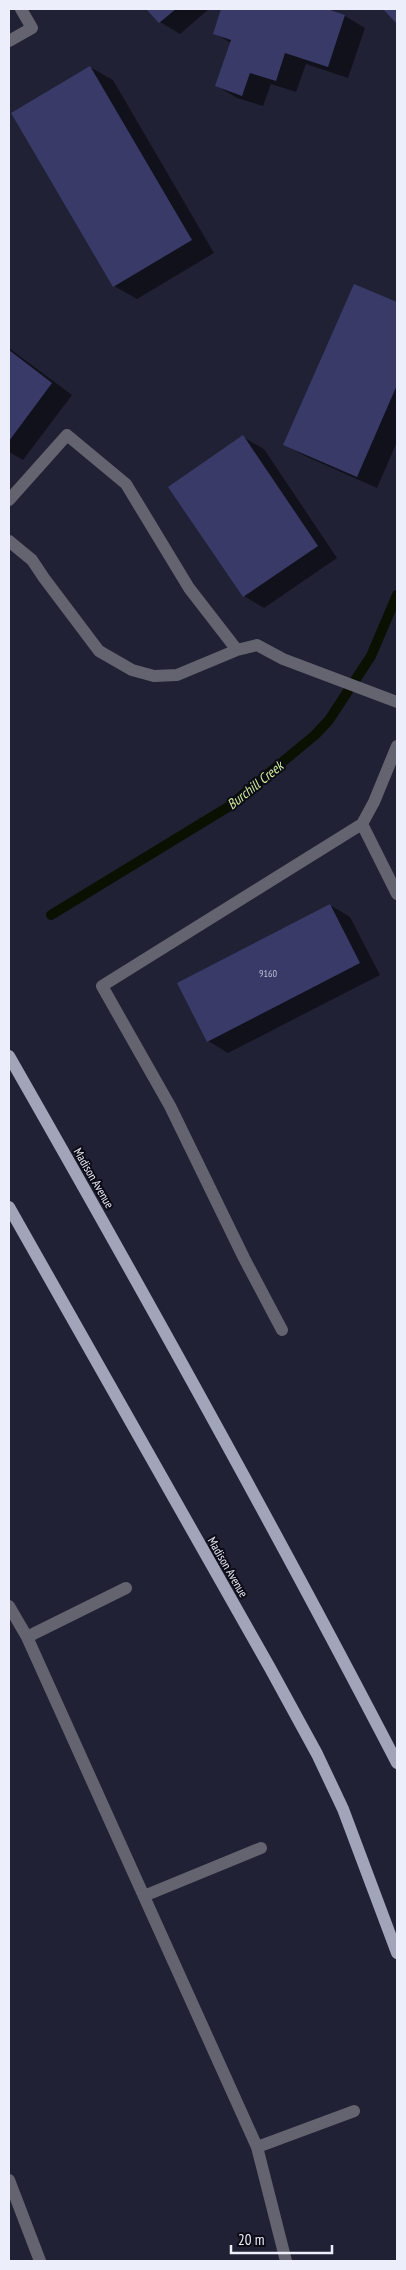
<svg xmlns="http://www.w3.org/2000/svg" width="406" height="2270" font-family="'PT Sans Narrow',sans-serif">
<rect width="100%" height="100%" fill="#202135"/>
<!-- shadow -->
<path fill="#0007" d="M148,9H209L180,34L160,22Z
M222,9H323L345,16L365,28L348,78L306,64L296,92L271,84L263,106L237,98L217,86L231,43L214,33Z
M90,67L113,80L214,253L137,299L114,286Z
M355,285L397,304V442L377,488L305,456L285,445Z
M9,348L72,395L23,460L9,452Z
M243,437L264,449L337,558L264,608L244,596Z
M330,905L350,917L380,975L228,1053L208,1041Z"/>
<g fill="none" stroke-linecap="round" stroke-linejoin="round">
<!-- stream -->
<path stroke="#0a1100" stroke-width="10" d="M51,915L228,807L315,735L329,720L371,656L397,595"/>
</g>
<!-- building -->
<path fill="#393a68" d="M146,9H176L159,23Z
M221,9H327L345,15L328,67L285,53L276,81L250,73L242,96L215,86L231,40L213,34Z
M383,9H397V24Z
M90,66L192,240L113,287L11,113Z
M354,284L397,302V385L357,477L283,445Z
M9,350L52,383L9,441Z
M243,435L318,546L243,597L168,487Z
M330,904L360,963L207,1042L177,983Z"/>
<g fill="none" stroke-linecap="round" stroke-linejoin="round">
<!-- minor -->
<path stroke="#63646f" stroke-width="12" d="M9,41L32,28L21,9
M9,500L67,435L126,484L189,588L237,650
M9,541L32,560L44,578L99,651L132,670L154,676L177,675L237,650L257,645L283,659L397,702
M397,746L374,802L362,824L397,894
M282,1330L244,1258L170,1106L102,986L362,824
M9,1606L27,1637L257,2147L286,2261
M27,1637L126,1588
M144,1896L261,1848
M257,2147L354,2111
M9,2180L40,2261"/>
<!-- major -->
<path stroke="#a2a4ba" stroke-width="12" d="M9,1056C142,1289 273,1524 397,1763
M9,1207L270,1668L317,1754L343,1809L397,1953"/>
</g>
<g text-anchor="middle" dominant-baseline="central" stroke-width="4" stroke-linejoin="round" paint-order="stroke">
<!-- number labels -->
<g font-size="10" fill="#bfc1d7">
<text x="268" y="973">9160</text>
</g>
<!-- street labels -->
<g font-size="12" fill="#eceefc" stroke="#0b0c15">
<text transform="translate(94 1178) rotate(60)">Madison Avenue</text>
<text transform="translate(228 1567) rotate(60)">Madison Avenue</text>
</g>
<!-- water labels -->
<g font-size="14" font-style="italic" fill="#d2ec9b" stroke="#0b0c15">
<text transform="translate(255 785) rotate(-39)">Burchill Creek</text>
</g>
</g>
<!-- border -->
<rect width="406" height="2270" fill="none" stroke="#eceefc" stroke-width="20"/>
<!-- scale -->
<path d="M231 2245v8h101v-8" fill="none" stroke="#eceefc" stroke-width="2.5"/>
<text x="238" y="2245" font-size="15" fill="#eceefc" stroke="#0b0c15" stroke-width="4" paint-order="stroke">20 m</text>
</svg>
